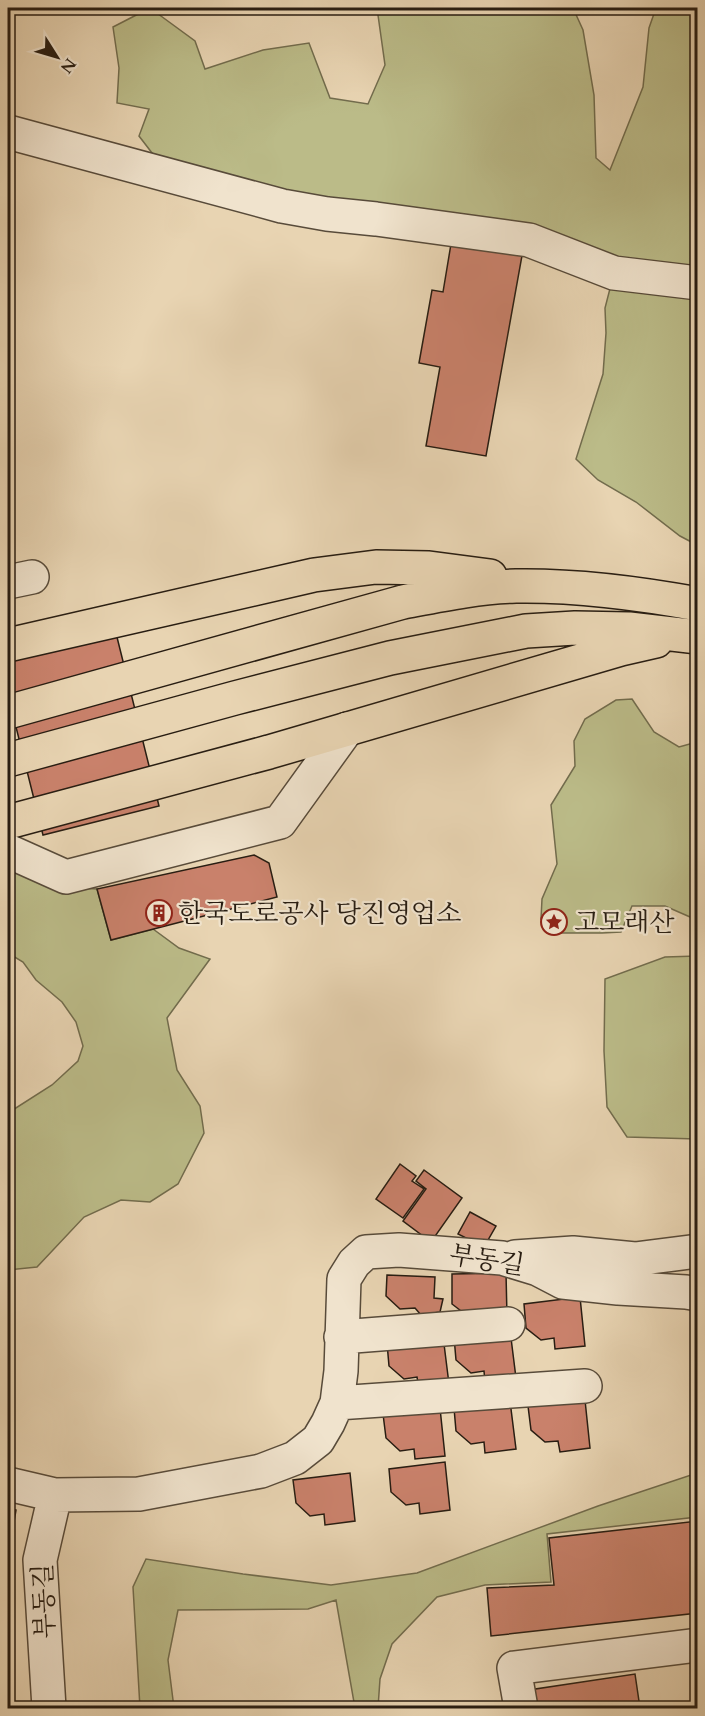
<svg xmlns="http://www.w3.org/2000/svg" width="705" height="1716" font-family="Cardo,'Noto Serif KR',serif">
<rect width="100%" height="100%" fill="#e8d4b2"/>
<filter id="stains"><feTurbulence type="fractalNoise" baseFrequency=".00333" numOctaves="4"/><feColorMatrix values="0 0 0 0 .2 0 0 0 0 .09 0 0 0 0 .02 0 0 0 .5 -.17"/></filter>
<radialGradient id="worn" r=".72"><stop offset=".6" stop-color="#630" stop-opacity="0"/><stop offset="1" stop-color="#630" stop-opacity=".3"/></radialGradient>
<!-- green -->
<path fill="#bb8" stroke="#726c4d" stroke-width="1.5" d="M150,8L195,41L205,69L263,50L309,43L330,98L368,104L385,65L377,8H573L583,30L594,95L596,158L610,170L643,87L649,28L656,8H697V545L680,536L636,502L598,480L576,459L603,374L606,333L605,308L614,273L169,175L139,136L149,109L117,103L119,68L113,27Z
M632,699L654,732L679,747L697,742V920L665,906H632L621,932L602,933H561L541,919L542,899L557,864L551,805L575,766L574,741L585,719L616,700Z
M8,861L61,887L97,889L111,940L153,929L179,948L210,959L167,1018L177,1070L200,1106L204,1133L178,1184L150,1202L121,1200L84,1217L37,1267L8,1270V1113L52,1085L78,1061L83,1046L76,1022L62,1002L36,980L23,962L8,953Z
M697,956V1139L627,1137L607,1107L604,1051L605,979L665,957Z
M697,1473V1517L547,1534L551,1582L485,1585L437,1597L392,1644L380,1679L378,1708H355L336,1600L308,1609L178,1610L168,1660L174,1708H140L133,1587L146,1559L243,1574L331,1585L417,1573L598,1506Z"/>
<!-- building -->
<path fill="#c9816b" stroke="#281d12" stroke-width="1.5" d="M452,238L523,250L486,456L426,446L440,367L419,363L432,290L443,292Z
M109,605L159,806L43,835L8,695V631Z
M254,855L269,863L277,897L111,940L97,889Z
M400,1164L416,1176L412,1181L424,1189L403,1218L376,1199Z
M424,1170L462,1198L431,1242L403,1221L426,1189L416,1181Z
M470,1212L496,1226L484,1247L458,1234Z
M506,1273L507,1317H469L452,1304V1274Z
M387,1275L435,1277L434,1298L443,1299L440,1312L421,1315L415,1308L400,1309L386,1296Z
M580,1297L585,1346L555,1349L554,1338L541,1340L526,1328L524,1304Z
M510,1330L516,1378L485,1382L484,1371L471,1373L456,1360L454,1337Z
M443,1336L449,1384L419,1388L417,1377L404,1379L389,1366L387,1343Z
M585,1400L590,1448L560,1452L558,1441L545,1442L531,1430L528,1406Z
M510,1401L516,1449L485,1453L484,1442L471,1444L456,1431L454,1408Z
M440,1408L445,1456L415,1459L414,1449L400,1451L386,1438L383,1414Z
M445,1462L450,1510L420,1514L419,1503L406,1505L391,1492L389,1469Z
M350,1473L355,1521L325,1525L324,1514L310,1516L296,1503L293,1480Z
M8,1508L16,1510L9,1551L8,1550Z
M698,1521V1613L491,1636L487,1588L554,1585L549,1538Z
M635,1674L640,1708H532L529,1690Z"/>
<g fill="none" stroke-linecap="round" stroke-linejoin="round">
<defs>
<path id="minor" d="M8,132L282,206L327,214L376,219L529,240L614,273L698,283
M8,582L32,577
M8,851L66,877L280,822L347,729
M515,1257L573,1253L635,1259L698,1251
M341,1337L508,1324
M337,1403L585,1386
M8,1484L55,1495L139,1494L261,1471L295,1458L318,1440L328,1423L337,1403L341,1371L344,1279L354,1263L366,1252L399,1250L502,1258L538,1269L563,1282L618,1288L686,1292L698,1294
M49,1708L40,1560L55,1495
M521,1708L514,1668L698,1645"/>
<path id="highway" d="M8,645L314,575L376,567L429,568L490,576
M8,712L403,602C440,595 478,587 516,586C576,585 638,593 698,604
M8,760L235,698L390,658L526,631L575,628L629,629L698,637
M8,822L269,752L621,649L656,641"/>
</defs>
<!-- minor casing -->
<use href="#minor" stroke="#584b3a" stroke-width="36"/>
<!-- highway casing -->
<use href="#highway" stroke="#281d12" stroke-width="36"/>
<!-- minor -->
<use href="#minor" stroke="#f0e3cd" stroke-width="33"/>
<!-- highway -->
<use href="#highway" stroke="#e8d4b2" stroke-width="33"/>
</g>
<!-- icons -->
<defs>
<symbol id="building-ring" viewBox="-11 -11 22 22"><circle r="9.5" fill="#f0e3cd" stroke="#8f2418" stroke-width="1.5"/><path d="M-4-6H4V6H1V3H-1V6H-4ZM-2.5-4.3h1.7v1.8h-1.7ZM.8-4.3h1.7v1.8H.8ZM-2.5-1h1.7V.8h-1.7ZM.8-1h1.7V.8H.8Z" fill="#8f2418"/></symbol>
<symbol id="sight-ring" viewBox="-11 -11 22 22"><circle r="9.5" fill="#f0e3cd" stroke="#8f2418" stroke-width="1.5"/><path d="M0-6L1.8-2.2L6-1.7L2.9 1.2L3.7 5.4L0 3.3L-3.7 5.4L-2.9 1.2L-6-1.7L-1.8-2.2Z" fill="#8f2418"/></symbol>
</defs>
<g fill-rule="evenodd">
<use href="#building-ring" x="144" y="898" width="30" height="30"/>
<use href="#sight-ring" x="539" y="907" width="30" height="30"/>
</g>
<g text-anchor="middle" dominant-baseline="central" stroke-width="4.5" stroke-linejoin="round" paint-order="stroke">
<!-- poi labels -->
<g font-size="26" fill="#281d12" stroke="#f0e3cd" text-anchor="start">
<text x="178" y="913">한국도로공사 당진영업소</text>
<text x="574" y="922">고모래산</text>
</g>
<!-- street labels -->
<g font-size="26" fill="#281d12" stroke="#f0e3cd">
<text transform="translate(487 1260) rotate(9)">부동길</text>
<text transform="translate(44 1601) rotate(-92)">부동길</text>
</g>
</g>
<!-- margin -->
<rect width="705" height="1716" fill="none" stroke="#e8d4b2" stroke-width="30"/>
<rect x="9" y="9" width="687" height="1698" fill="none" stroke="#281d12" stroke-width="3"/>
<rect x="15" y="15" width="675" height="1686" fill="none" stroke="#281d12" stroke-width="1.5"/>
<!-- north arrow -->
<g transform="translate(57 57) rotate(127)" stroke="#f0e3cd" stroke-width="4.5" paint-order="stroke">
<path d="M0-4.5L10 22L0 15L-10 22Z" fill="#281d12"/>
<text y="-9" font-size="16" font-weight="bold" text-anchor="middle" fill="#281d12">N</text>
</g>
<rect width="100%" height="100%" filter="url(#stains)"/>
<rect width="100%" height="100%" fill="url(#worn)"/>
</svg>
